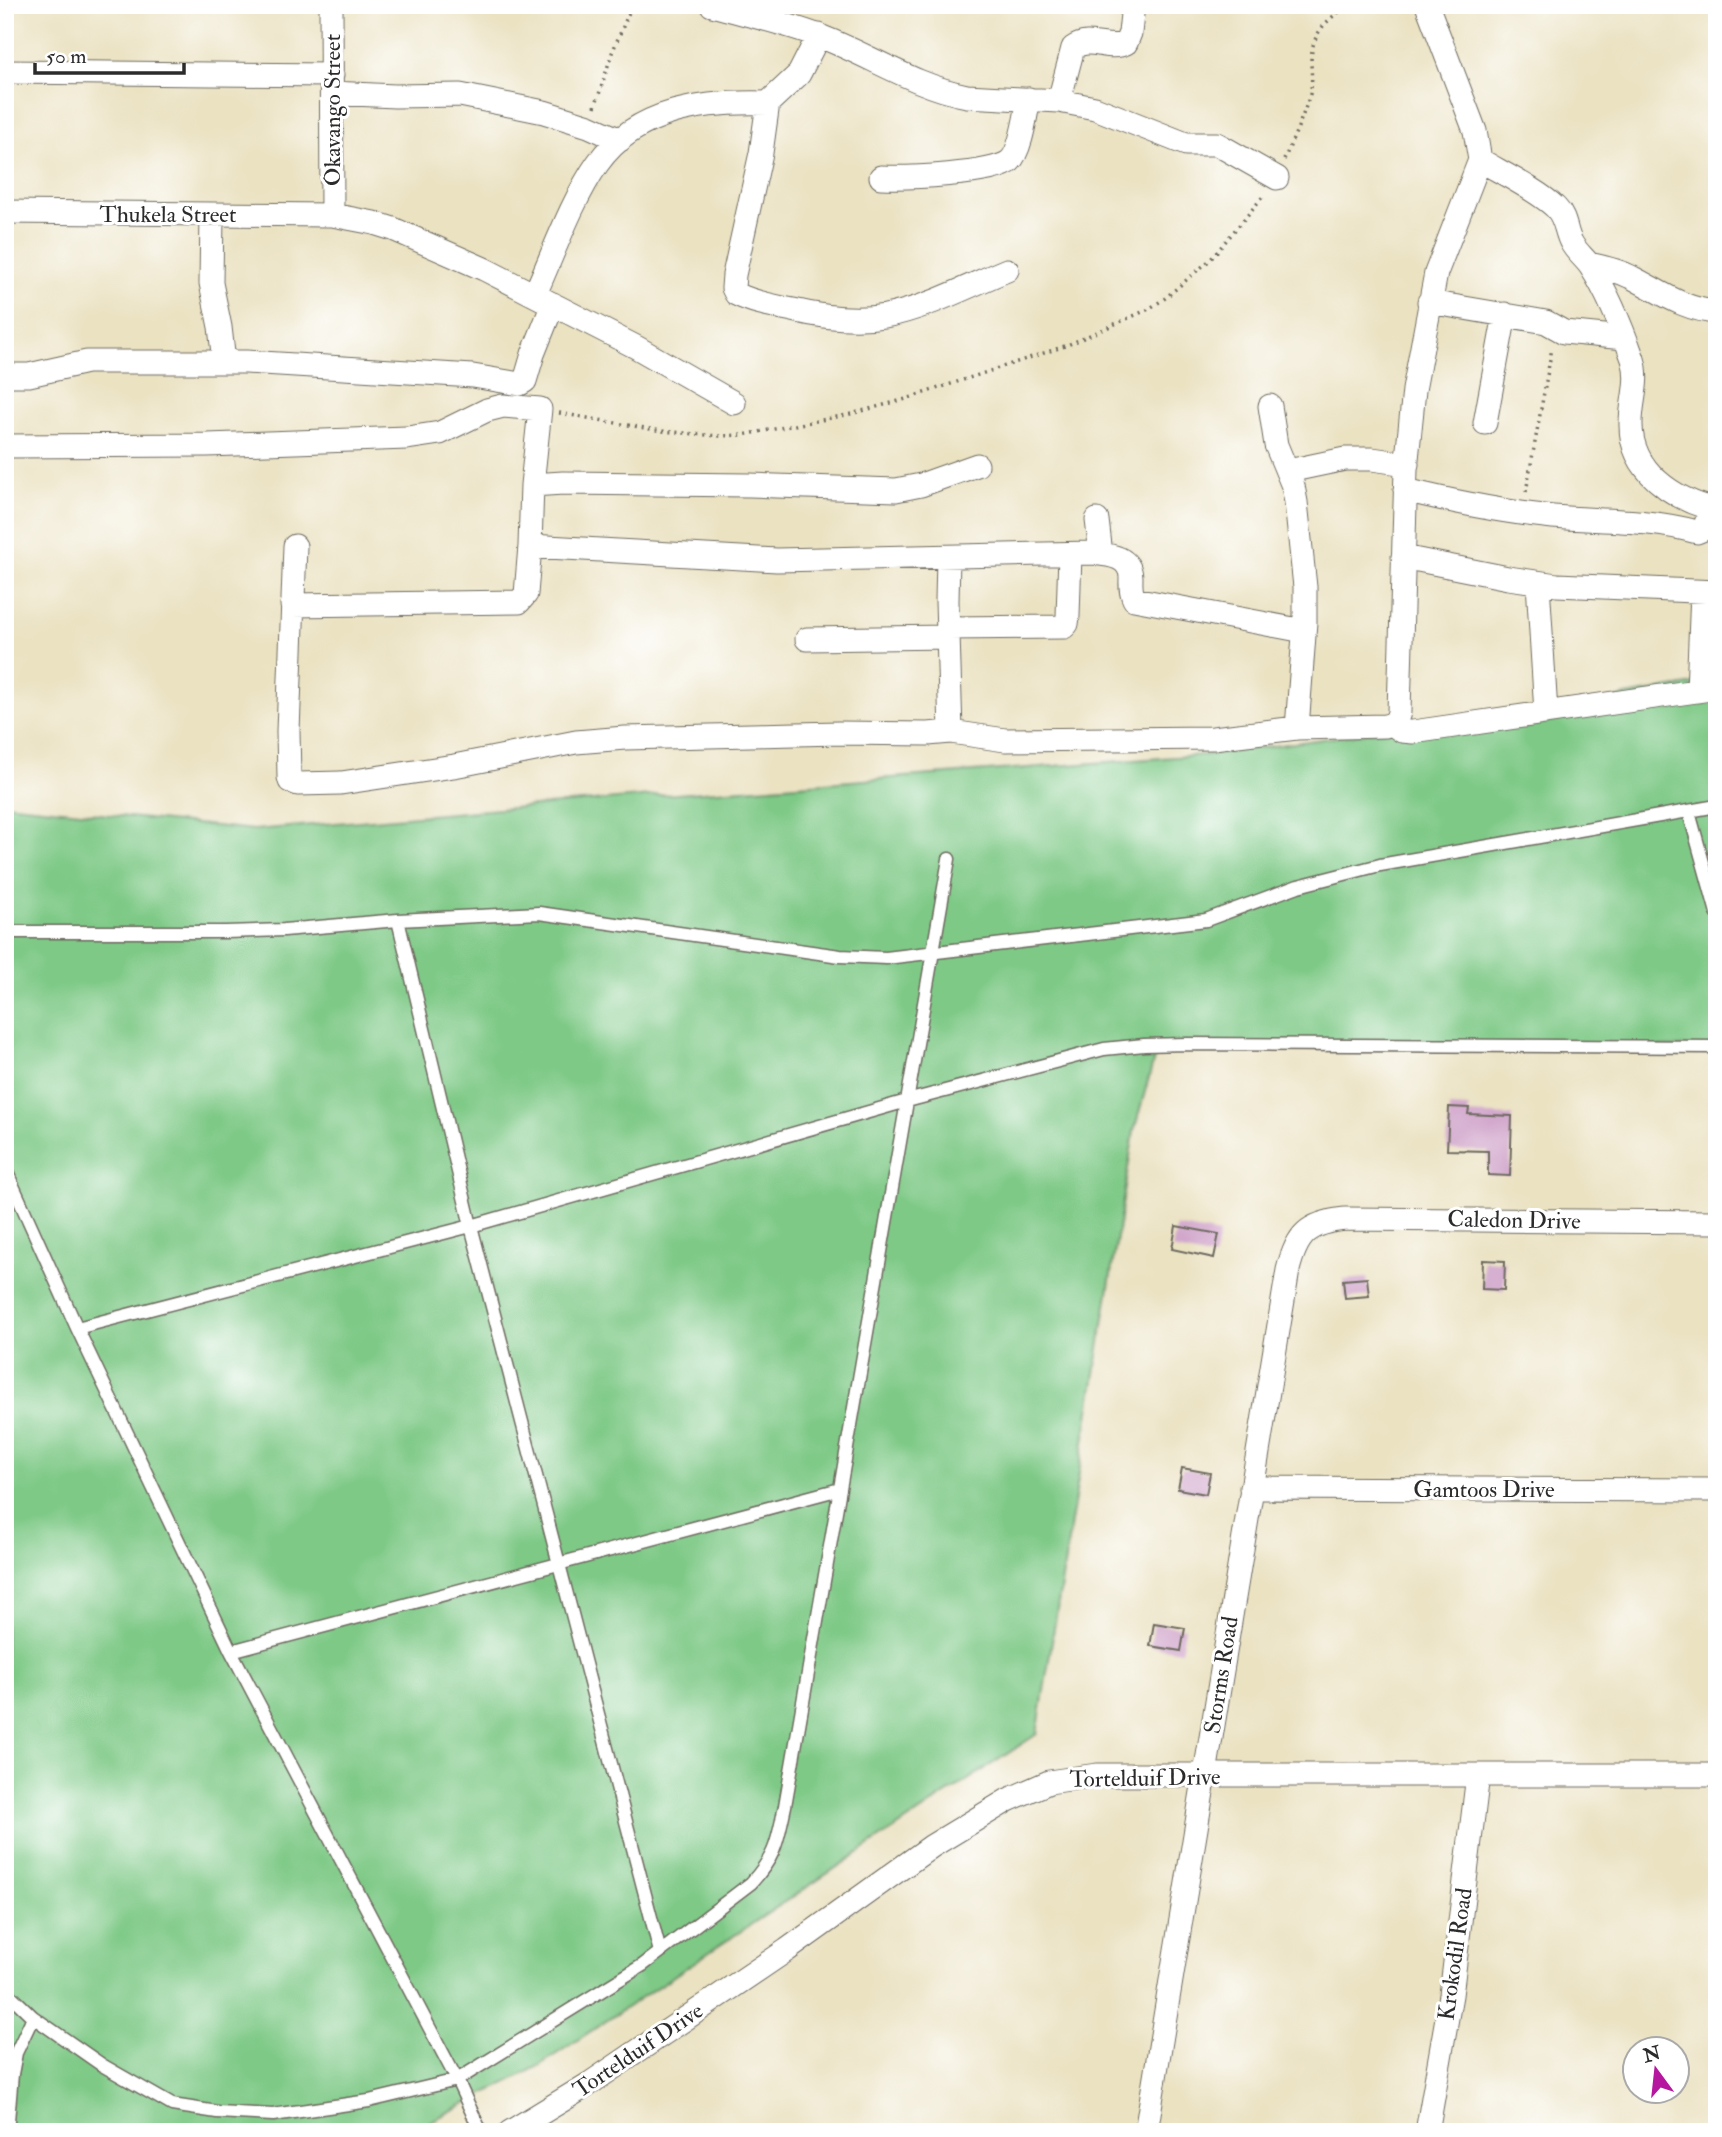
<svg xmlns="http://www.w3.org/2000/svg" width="1722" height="2137" font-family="'IM FELL Double Pica',serif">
<rect width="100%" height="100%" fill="#fff"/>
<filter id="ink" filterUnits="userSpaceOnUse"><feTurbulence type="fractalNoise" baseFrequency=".0143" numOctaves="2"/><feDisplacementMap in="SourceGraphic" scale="14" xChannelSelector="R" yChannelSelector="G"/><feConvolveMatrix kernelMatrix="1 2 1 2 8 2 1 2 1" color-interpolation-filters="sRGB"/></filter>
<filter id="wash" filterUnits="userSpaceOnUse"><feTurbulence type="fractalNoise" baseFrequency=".00686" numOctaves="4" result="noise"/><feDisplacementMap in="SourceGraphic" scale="28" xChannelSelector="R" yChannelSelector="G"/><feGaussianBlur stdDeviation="1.57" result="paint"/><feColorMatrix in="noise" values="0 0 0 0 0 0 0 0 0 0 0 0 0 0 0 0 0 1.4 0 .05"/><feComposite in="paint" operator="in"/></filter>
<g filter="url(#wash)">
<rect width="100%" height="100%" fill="#ebe2c2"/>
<!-- green -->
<path fill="#7ec986" stroke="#547a58" stroke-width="2" d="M1717,680V1047H1201L1156,1052L1134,1131L1037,1734L537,2067L410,2132H5V804L254,830L663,795L1215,754L1621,697Z"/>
<g id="blocks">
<!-- building -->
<path fill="#d2a7cc" d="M1449,1107L1469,1108L1468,1114L1512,1116L1510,1176L1488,1175V1151L1447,1150Z
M1176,1226L1219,1234L1214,1258L1172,1249Z
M1483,1260L1505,1261L1504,1290L1482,1289Z
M1367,1278L1369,1296L1345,1298L1343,1280Z
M1182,1468L1210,1473L1206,1494L1178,1489Z
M1154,1623L1185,1628L1181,1651L1150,1646Z"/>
</g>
</g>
<g filter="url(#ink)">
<use href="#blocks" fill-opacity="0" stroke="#6e6b60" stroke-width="2"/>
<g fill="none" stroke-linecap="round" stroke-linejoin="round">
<defs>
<path id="service" d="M1689,812L1717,913
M398,920L471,1226L660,1952
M5,932H226L284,930L398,920L539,913L840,956L886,958L1206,920L1298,886L1380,865L1717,806
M5,1168L77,1328L231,1651L457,2080L481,2132
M77,1328L471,1226L907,1101L1104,1049L1144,1045L1186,1044L1717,1047
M231,1651L840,1489
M5,1990L33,2017L102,2065L172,2105L217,2112L273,2115L369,2101L457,2080L643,1965L751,1883C777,1854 777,1842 785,1806L949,859
M7,2132L12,2074L16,2053L33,2017"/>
<path id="minor" d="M331,5L332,215
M712,5C748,15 786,23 822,37C871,56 915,86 967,96L1059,101L1095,108L1186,144H1217L1277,178
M5,72L332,75
M332,93L395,96L460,95L544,112L589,126L620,140
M1059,101L1073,48C1090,35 1108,52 1126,43L1130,33L1133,5
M768,103L761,153L734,275L733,288L736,294C754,303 774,306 793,310C822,317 855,321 885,316C927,308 968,286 1007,270
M1480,160C1502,173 1539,191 1556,208C1566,218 1565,231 1571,242C1576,252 1585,258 1591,267C1609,295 1622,328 1633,359C1640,381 1631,401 1631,423C1630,471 1674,500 1717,510
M881,177C904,178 994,175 1010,161C1021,151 1026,113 1029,99
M5,212L332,215L374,223L393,229L484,269L636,347L734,403
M212,214L211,283L220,327L224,362
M1589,264C1603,267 1618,270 1631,277C1659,291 1684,310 1717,312
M535,294C553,254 573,198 598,163C637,108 707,101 768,103L799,74L819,35
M1429,302L1546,322L1564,332L1624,338
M5,375H29L87,362H246L473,376L520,384L525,381L533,354L553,304
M1270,406L1276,445L1293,486L1296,502L1305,587V622L1297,728
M1485,423L1505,314
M5,446L207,445L407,438L440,433L487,410L503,406L540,409L532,485L530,546
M1288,471L1345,459H1372L1407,464
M532,485L563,483L750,485L896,490L921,485L977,465
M1405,490C1454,502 1503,512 1553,517C1601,521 1651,519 1697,532L1704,529L1711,509
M1097,520L1101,554
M295,546L288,731L289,777L290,781L298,784L341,783L454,766L576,742L625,738L839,733L928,734L951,732L1005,740L1213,738L1297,728L1385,726C1394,724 1397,721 1399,712L1406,469L1414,390L1436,273L1480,160L1475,131L1427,5
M948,557L947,601L951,732
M1403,557L1508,578L1557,585L1717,592
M1538,583L1546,713
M292,605L519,602L526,594L530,546L777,560L1092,553C1109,555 1130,556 1131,577C1131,585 1130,591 1134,599L1304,631
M948,628L1064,627L1067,624L1068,616L1070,554
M807,639L948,637
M1698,691L1702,592
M1392,724L1402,731L1413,732L1717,688
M1251,1488L1717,1490
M510,2132L589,2084L787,1950L932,1846L1008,1800L1049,1782L1097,1775H1717
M1146,2132L1288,1270C1297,1234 1308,1223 1345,1219L1717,1222
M1427,2132L1451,1995L1478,1775"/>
</defs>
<!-- service casing -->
<use href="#service" stroke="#6e6b60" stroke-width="15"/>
<!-- minor casing -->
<use href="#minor" stroke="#6e6b60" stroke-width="25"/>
<!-- path -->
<path stroke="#6e6b60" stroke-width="3.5" stroke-dasharray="2 5" stroke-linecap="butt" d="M595,107L612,53L632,5
M1284,160C1293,139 1303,117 1310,94C1313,82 1311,73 1311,61C1312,32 1326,21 1348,5
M559,413L662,431L718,436L743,435L847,415L906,399L1065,346L1147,310L1164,299L1210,260L1265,194
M1526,492L1552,348"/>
<!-- service -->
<use href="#service" stroke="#fff" stroke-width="12"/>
<!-- minor -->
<use href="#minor" stroke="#fff" stroke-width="23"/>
</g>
</g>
<g text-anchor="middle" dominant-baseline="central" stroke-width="6" stroke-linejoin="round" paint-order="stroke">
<!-- street labels -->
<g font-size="23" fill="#2b2b2b" stroke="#fff">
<text transform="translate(332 110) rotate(-90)">Okavango Street</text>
<text x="168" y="214">Thukela Street</text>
<text transform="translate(1514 1220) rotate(1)">Caledon Drive</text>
<text x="1484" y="1489">Gamtoos Drive</text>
<text transform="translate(1221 1675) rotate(-81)">Storms Road</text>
<text transform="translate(1145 1778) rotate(-1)">Tortelduif Drive</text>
<text transform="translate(1455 1954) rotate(-82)">Krokodil Road</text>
<text transform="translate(638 2050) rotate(-34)">Tortelduif Drive</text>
</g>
</g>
<!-- margin -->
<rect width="1722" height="2137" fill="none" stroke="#fff" stroke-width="28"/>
<!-- north arrow -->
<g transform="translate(1656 2070) rotate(345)"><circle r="33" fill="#ffffff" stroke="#aaaaaa" stroke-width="2"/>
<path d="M0-5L12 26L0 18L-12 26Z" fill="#b5179e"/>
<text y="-10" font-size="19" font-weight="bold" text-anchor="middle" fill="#2b2b2b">N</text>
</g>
<!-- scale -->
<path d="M35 63v10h149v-10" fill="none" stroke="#2b2b2b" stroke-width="3.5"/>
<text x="46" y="63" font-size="21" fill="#2b2b2b" stroke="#ffffff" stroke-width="5" paint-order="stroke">50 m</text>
</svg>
